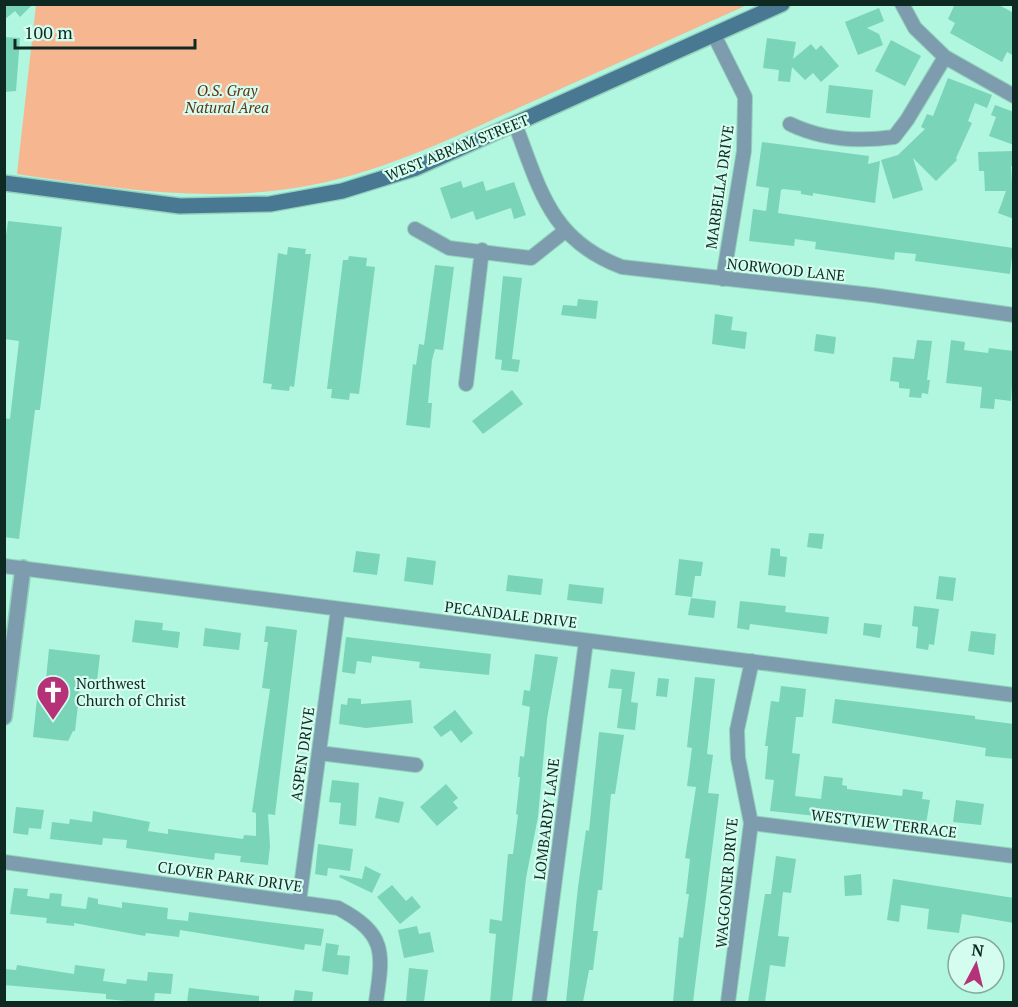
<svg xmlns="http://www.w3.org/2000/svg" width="1018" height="1007" font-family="'PT Serif',serif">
<rect width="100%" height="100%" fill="#b1f6df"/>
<!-- green -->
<path fill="#f6b690" d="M36,5V4L747,5C674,38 600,71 527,104C448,140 368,180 280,190C192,201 104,187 17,174Z"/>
<!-- building -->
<path fill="#7ad4b8" d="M4,4H33L20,17L15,11L4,20Z
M955,4H997L1014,13V56L1007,52L1002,62L950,33L955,23L948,19Z
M879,8L884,21L867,28L879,34L883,45L858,55L845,22Z
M4,37L20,38L16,91L4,92Z
M767,38L796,42L793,59L811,44L816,50L821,45L839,66L821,82L813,73L805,80L792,67L790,82L778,81L779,70L763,68Z
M891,40L921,56L905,86L875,71Z
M948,78L992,95L987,108L975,103L968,121L972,123L956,158L957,160L936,181L913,158L923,190L893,199L881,160L898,155L925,129L921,127L927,114L933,116Z
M829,85L873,90L870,118L826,113Z
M995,105L1014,112V145L989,136L996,117L991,115Z
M762,142L869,156L868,164L880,161L875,203L813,193V196L801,194V191L783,189L781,190L778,213L1013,248L1010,274L915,261L916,254L895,252L894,260L815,249L816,242L795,239L794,246L749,241L753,209L766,211L769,188L756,186Z
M1014,151V166H1011L1014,219L998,213L1006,191H985L984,171H979L978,152Z
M461,181L463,188L483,181L486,191L514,182L526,215L514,219L511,208L476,220L473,211L451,219L440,188Z
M8,221L62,227L40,410H35L19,539L4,537V418L10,419L19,341L4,339V249Z
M288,247L306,249L305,254H311L294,387L290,386L289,391L271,389L272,384L263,383L278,253L287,255Z
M349,256L367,258L366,266L375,267L359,394L350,393L349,400L331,398L332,389H327L343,260H348Z
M435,265L454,267L443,350L435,349L432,360L428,403H432L430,428L406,425L413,364L416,365L419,344L424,345Z
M503,276L522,278L512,359L520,360L518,372L501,370L502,360L495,359Z
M578,299L598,301L596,319L561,315L563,305L577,306Z
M715,314L733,317L731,330L747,332L745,349L712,344Z
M816,334L836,337L834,354L814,351Z
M917,340L932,341L927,380H930L928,394L922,393L921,398L909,397L910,389L899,388V382L890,381L893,357L914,359Z
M951,340L965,342L964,350L988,353L989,348L1014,351L1011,401L995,399L994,409L980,408L982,387L946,383Z
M512,390L523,404L483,434L472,421Z
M809,533L824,534L822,549L807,547Z
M771,548L780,549V556L787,557L785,577L768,575Z
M356,551L380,554L377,575L353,572Z
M407,557L436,561L433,585L404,581Z
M679,559L703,562L701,576H695L692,597L675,595Z
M508,575L543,579L541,595L506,591Z
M939,576L956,578L953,601L936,599Z
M569,584L604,588L602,604L567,600Z
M691,598L716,601L714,618L688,615Z
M740,601L786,606L785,612L829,617L827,634L750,624L749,630L737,628Z
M914,606L939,609L934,645L929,644L928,650L916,648L918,627L912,626Z
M135,620L163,623L162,630L180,632L178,648L132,642Z
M864,623L882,625L880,638L863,635Z
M266,626L297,630L275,815L268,814L270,846L268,865L240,862L241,856L215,853L214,860L126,848L127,840L103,838L102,845L50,839L52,822L69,824L70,819L92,822L93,811L150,822L148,831L168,834V829L243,839L244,835L256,836V813L252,812L270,689L262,688L268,642H264Z
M205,628L241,633L239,650L203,646Z
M971,631L996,634L994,655L968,651Z
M346,637L491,654L489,675L419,668L420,662L372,656L371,663L357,661L355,674L342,672Z
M49,649L100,655L96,690L80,688L75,731H73L68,741L33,737L37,698L44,699Z
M535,654L558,657L547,719L538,817L526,878L512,1002H490L496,934L489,933L490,919L502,921L508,854H513L518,815L516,814L520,777H518L520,756L524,757L530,707L522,705L524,690L530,691Z
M611,669L635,672L631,702L638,703L635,730L617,728L622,689L608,688Z
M695,677L715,679L707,754L713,755L708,793L719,794L693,1002H673L679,937L683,938L689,894H686L690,859L685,858L696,787L687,786L692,748L687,747Z
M658,678L669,679L667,697L656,696Z
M781,686L806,689L803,717H796L792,753L800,754L795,796L821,799L824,776L843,778L842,785L847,786V789L902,796L903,789L923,792L922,799L930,800L926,824L843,814V819L770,811L774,780L765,779L768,746H765L771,701L779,702Z
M348,698L361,699V704L411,700L413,723L366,728L339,724L341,704L347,705Z
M835,699L975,716V719L1014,724V759L985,756L986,748L832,723Z
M455,710L473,733L461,743L451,730L441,737L433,727Z
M599,732L624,735L615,794H611L602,890H598L593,931H598L593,970H589L583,1002H566L578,887L586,830L589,831Z
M332,780L359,783L356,826L339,824L341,803L329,802Z
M446,784L458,798L453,802L458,808L437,826L420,807Z
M379,797L404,802L399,823L375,818Z
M956,800L984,804L981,825L953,822Z
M16,807L44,810L41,829L29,828L28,835L13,833Z
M318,844L353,849L350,871L328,868L327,876L315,874Z
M776,856L796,859L791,893L783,892L778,936L789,937L785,967L770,965L765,1002H748L765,894H771Z
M365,866L381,874L372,893L339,877L340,875L362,879Z
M861,874L862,895L845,896L844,876Z
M893,879L1014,898V923L962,914L959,933L927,929L929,909L901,905L899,922L887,920Z
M392,885L406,901L412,896L421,907L400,924L377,897Z
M14,888L28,889L27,896L49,899L50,893L62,894L61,906L86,909L88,897L98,899V904L122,908V902L168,908L167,919L188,921L189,912L324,929L321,946L305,944L304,950L180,930L179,937L146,933L145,936L74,923V926L46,923L47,918L10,914Z
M417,926L419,934L430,932L434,952L404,958L398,930Z
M326,943L339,945L337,955L350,956L348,975L322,971Z
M17,965L74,974L75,965L105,969L103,981L126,984L127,979L147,981L148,972L173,974L171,994L155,993L154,1002H136L106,999V994L4,985V969L16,970Z
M409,968L428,970L424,1002H406Z
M189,988L259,996V1002H187Z
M295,990L313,992L312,1002H293Z"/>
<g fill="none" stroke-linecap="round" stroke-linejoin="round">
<defs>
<path id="minor" d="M902,4L915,28L945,57L1014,96
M714,35L745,97L744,151L723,279
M515,124C540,189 550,240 622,267L872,295L1014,315
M790,124C823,140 858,142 894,137L907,120L945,57
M415,229L449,248L531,258L565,231
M466,384L482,250
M4,566L1014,695
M319,753L416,765
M751,823L1014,856
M4,862L338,908C387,934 383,953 376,1002
M299,902L338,609
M539,1002L586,641
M728,1002L751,823L738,758L737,730L752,661"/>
<path id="tertiary" d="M4,717L23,568"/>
<path id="secondary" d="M4,183L180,206L270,204L342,191L416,168L782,4"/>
</defs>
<!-- minor casing -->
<use href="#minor" stroke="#93d1bd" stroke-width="16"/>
<!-- tertiary casing -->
<use href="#tertiary" stroke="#93d1bd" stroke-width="18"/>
<!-- secondary casing -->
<use href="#secondary" stroke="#93d1bd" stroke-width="18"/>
<!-- minor -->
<use href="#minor" stroke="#7d9dae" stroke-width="14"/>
<!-- tertiary -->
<use href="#tertiary" stroke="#7d9dae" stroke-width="15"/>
<!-- secondary -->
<use href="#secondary" stroke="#497992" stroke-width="15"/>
</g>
<!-- icons -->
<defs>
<symbol id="church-pin" viewBox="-11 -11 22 30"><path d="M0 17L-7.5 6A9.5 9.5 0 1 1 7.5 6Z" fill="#b53279" stroke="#d5fdef"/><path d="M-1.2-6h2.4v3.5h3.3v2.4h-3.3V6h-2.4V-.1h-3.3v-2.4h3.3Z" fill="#fff"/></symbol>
</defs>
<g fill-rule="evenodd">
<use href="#church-pin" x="34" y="673" width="38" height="52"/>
</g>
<g text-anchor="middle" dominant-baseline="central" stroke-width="4.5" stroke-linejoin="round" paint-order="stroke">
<!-- park labels -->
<g font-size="15" font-style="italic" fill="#5e3215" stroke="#d5fdef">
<text x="227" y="90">O.S. Gray<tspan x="227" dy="17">Natural Area</tspan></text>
</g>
<!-- street labels -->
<g font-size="15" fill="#0d2921" stroke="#d5fdef">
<text transform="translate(457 147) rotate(-22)">WEST ABRAM STREET</text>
<text transform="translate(719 187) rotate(-82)">MARBELLA DRIVE</text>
<text transform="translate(786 269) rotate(6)">NORWOOD LANE</text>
<text transform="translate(511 614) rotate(7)">PECANDALE DRIVE</text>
<text transform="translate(302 754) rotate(-82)">ASPEN DRIVE</text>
<text transform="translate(546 819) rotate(-83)">LOMBARDY LANE</text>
<text transform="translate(884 823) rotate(7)">WESTVIEW TERRACE</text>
<text transform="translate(230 876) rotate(8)">CLOVER PARK DRIVE</text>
<text transform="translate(726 883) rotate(-85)">WAGGONER DRIVE</text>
</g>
<!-- poi labels -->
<g font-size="15" fill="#0d2921" stroke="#d5fdef" text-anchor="start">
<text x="76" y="683">Northwest<tspan x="76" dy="17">Church of Christ</tspan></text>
</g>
</g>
<!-- border -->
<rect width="1018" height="1007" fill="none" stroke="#0d2921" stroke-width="12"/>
<!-- north arrow -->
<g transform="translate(976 965) rotate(7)"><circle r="28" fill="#d5fdef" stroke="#85a89d" stroke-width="1.5"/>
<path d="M0-4.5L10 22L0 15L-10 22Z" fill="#b53279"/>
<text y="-9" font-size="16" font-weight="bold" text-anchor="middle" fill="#0d2921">N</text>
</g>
<!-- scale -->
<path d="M15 39v9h180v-9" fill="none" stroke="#0d2921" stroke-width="3"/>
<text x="24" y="39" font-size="18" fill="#0d2921" stroke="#d5fdef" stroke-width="4.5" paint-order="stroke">100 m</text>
</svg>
